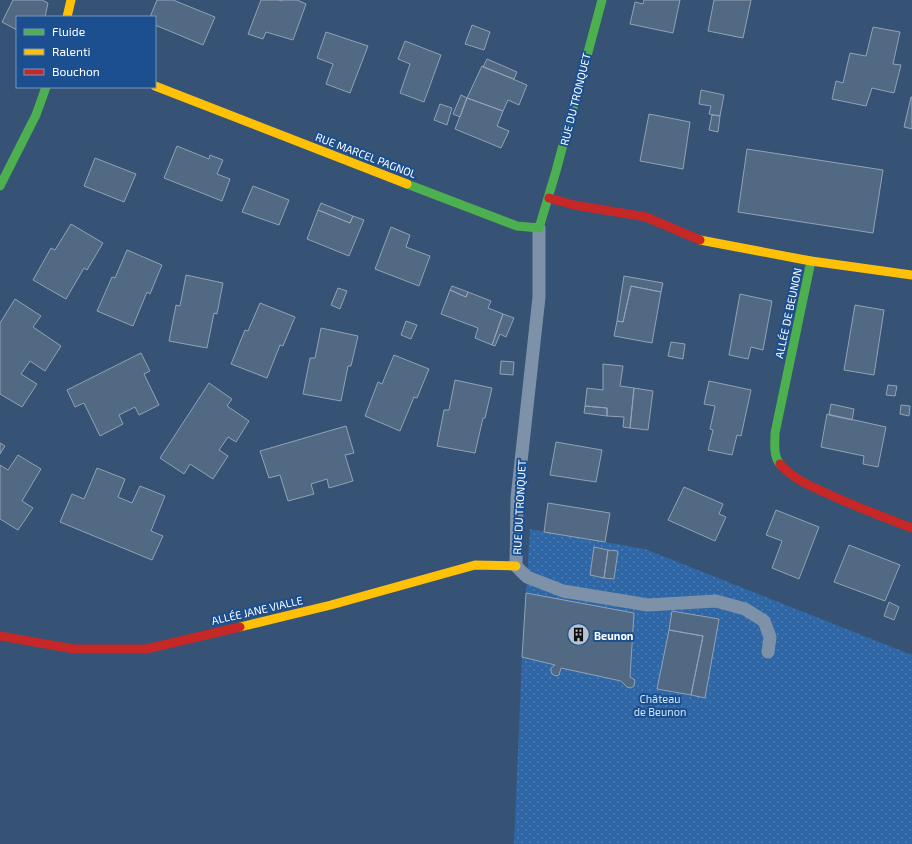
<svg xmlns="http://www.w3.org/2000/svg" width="912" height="844" font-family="'Exo 2',sans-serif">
<defs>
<pattern id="park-dots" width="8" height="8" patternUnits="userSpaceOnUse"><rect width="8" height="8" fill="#2f66a5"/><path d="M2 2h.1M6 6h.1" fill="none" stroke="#4e7db2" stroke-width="1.8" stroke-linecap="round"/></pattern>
</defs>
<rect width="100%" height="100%" fill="#365274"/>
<!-- park -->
<path fill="url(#park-dots)" d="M530,529L645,549L912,655V844H514L522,657Z"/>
<!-- building -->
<path fill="#526984" stroke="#92a2b6" d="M13,0H42L48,3L45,17H17V30L2,22Z
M157,0H173L215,17L203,45L155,25V17H150Z
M261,0H278L282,1V0H297L306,4L293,40L266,32L263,39L248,34Z
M644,0H680L673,33L630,24L635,2L643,4Z
M714,0H751L743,38L708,31Z
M472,25L490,32L484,50L465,44Z
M873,27L900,32L893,64L901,65L894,93L872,88L866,106L832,99L836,81L843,83L850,53L866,56Z
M326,32L368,46L350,93L326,84L333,64L317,58Z
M405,41L441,55L424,102L400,93L410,64L398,59Z
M487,59L517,72L514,79L483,67Z
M482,66L527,85L519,105L508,100L503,111L467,98Z
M701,90L724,95L720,116L709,114L711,106L699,104Z
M461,95L467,98L460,117L453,114Z
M911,97H912V129L904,127Z
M467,98L503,111L497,126L509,131L501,148L455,129Z
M440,104L452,108L447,125L434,120Z
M649,114L690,122L683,169L640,161Z
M712,115L720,116L718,132L709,130Z
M177,146L209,159L210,155L223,160L217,174L230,179L222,201L164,178Z
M747,149L883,170L873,233L738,212Z
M95,158L136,174L124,202L84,186Z
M253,186L289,200L279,225L242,212Z
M321,203L353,216L350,223L318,210Z
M318,210L350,223L353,216L364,220L349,256L307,239Z
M71,224L103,243L87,270L84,268L66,299L33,280L51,248L55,250Z
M391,227L410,235L406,247L430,256L419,286L375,269Z
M127,250L162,265L150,294L147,292L133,326L97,311L112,277L115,278Z
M186,275L223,283L217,314L214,313L207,348L169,341L176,305L180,306Z
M624,276L663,283L661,292L631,286L623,322L617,321Z
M452,286L468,292L466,297L450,290Z
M631,286L661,292L652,343L614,336L617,321L623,322Z
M338,288L347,291L340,309L331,305Z
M450,290L466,297L468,292L491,301L488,308L503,314L492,345L475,338L478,328L441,314Z
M740,294L772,301L763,350L751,347L748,359L729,355Z
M15,299L41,316L33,327L61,346L45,371L30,361L21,374L37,384L22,407L0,394V323Z
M260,303L295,317L283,346L280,345L267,378L231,364L245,330L248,331Z
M855,305L884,310L874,375L844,370Z
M503,314L514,318L506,337L500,334L495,346L492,345Z
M406,321L417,325L411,339L401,335Z
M321,328L358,336L351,366H348L341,401L303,394L310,358H315Z
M671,342L685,344L683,359L668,356Z
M141,353L150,371L144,374L159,405L139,415L135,407L119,415L123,424L100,436L84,403L75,407L67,390Z
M394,355L429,369L417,398L414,397L400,431L365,416L378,382L382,384Z
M501,361L514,362L513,375L500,374Z
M603,364L623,366L620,386L634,388L630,428L623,427L624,417L607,416V408L585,406L587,388L603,390Z
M455,380L492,388L485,418H483L475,453L437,446L444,410H449Z
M709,381L751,390L741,436L737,435L732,455L708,450L713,430L710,429L715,406L704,404Z
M209,383L232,399L227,406L249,421L236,442L228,437L219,450L228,456L213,479L190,464L184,474L160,458Z
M888,385L897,386L895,396L886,395Z
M634,388L653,391L648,430L630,428Z
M831,404L854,409L852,420L829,415Z
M901,405L910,406L909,416L900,414Z
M585,406L607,408V416L584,413Z
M827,414L886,427L878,467L863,464L864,456L821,447Z
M346,426L354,453L345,455L353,481L329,488L327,479L311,484L314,494L288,501L280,475L269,478L260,451Z
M556,442L602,450L596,482L550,475Z
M0,443L5,446L0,454Z
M18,455L41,469L22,501L33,508L18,530L0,519V465L8,470Z
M97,468L125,479L118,497L132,503L140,486L165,496L151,531L163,536L152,560L60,522L72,494L84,499Z
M684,487L723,504L719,514L726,517L715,541L668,520Z
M548,503L610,513L605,542L544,532Z
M776,510L819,527L799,579L772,568L782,541L766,535Z
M849,545L900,565L885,601L834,582Z
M594,547L608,550L604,578L590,575Z
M608,550L618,551L614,579L604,578Z
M526,593L634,613L630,677L635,680L634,686L631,688L627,687L621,681L561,668L559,675L556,676L552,674L551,671V668L555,665L522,657Z
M889,602L899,607L894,620L884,616Z
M672,611L719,619L705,698L691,695L703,636L669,630Z
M669,630L703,636L691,695L657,689Z"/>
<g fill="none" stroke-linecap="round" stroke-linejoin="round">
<!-- lane -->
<path stroke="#7d92a8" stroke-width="13" d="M539,228V297L517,498L516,566L527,577L563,591L648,605L716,601L745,609L764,621L770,637L768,652"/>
<!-- fast -->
<path stroke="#4caf50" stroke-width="9" d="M407,184L517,226L539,228L556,171L602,0
M0,186L36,115L46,87
M780,464C773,456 775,443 775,433L811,261"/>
<!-- slow -->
<path stroke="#ffc107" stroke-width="9" d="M67,17L71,0
M155,86L407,184
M700,240L811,261L912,275
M240,627L331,605L475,565L516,566"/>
<!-- jam -->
<path stroke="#c62828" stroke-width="9" d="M549,198L574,205L646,217L700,240
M780,464C792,478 810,486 826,493C854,506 883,517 912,528
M0,636L74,649H146L240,627"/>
</g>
<!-- icons -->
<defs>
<symbol id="building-disc" viewBox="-11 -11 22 22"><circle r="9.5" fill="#b9c2ce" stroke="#1b4f8f"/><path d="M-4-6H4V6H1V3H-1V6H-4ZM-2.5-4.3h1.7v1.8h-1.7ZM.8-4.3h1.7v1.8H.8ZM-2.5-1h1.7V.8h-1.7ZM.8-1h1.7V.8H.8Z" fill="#111"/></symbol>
</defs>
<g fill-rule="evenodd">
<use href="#building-disc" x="566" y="622" width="25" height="25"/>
</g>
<g text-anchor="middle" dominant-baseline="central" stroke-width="4" stroke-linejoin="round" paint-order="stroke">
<!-- street labels -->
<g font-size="11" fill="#fff" stroke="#1b4f8f">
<text transform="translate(575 99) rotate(-76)">RUE DU TRONQUET</text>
<text transform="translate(366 155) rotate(21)">RUE MARCEL PAGNOL</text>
<text transform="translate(788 313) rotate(-78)">ALLÉE DE BEUNON</text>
<text transform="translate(519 507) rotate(-87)">RUE DU TRONQUET</text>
<text transform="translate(257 610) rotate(-13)">ALLÉE JANE VIALLE</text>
</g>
<!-- poi labels -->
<g font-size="11" font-weight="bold" fill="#fff" stroke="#1b4f8f" text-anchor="start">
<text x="594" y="635">Beunon</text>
</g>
<!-- park labels -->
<g font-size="11" fill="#cfe3fa" stroke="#1b4f8f">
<text x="660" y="698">Château<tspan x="660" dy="13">de Beunon</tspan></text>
</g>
</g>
<!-- legend -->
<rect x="16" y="16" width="140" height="72" fill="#1b4f8f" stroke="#7695bc"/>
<rect x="24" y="29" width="20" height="6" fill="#4caf50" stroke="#7695bc"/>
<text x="52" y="36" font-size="12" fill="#ffffff">Fluide</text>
<rect x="24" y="49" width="20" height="6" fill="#ffc107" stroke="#7695bc"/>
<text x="52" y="56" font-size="12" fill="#ffffff">Ralenti</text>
<rect x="24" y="69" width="20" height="6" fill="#c62828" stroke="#7695bc"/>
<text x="52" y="76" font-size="12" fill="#ffffff">Bouchon</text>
</svg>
